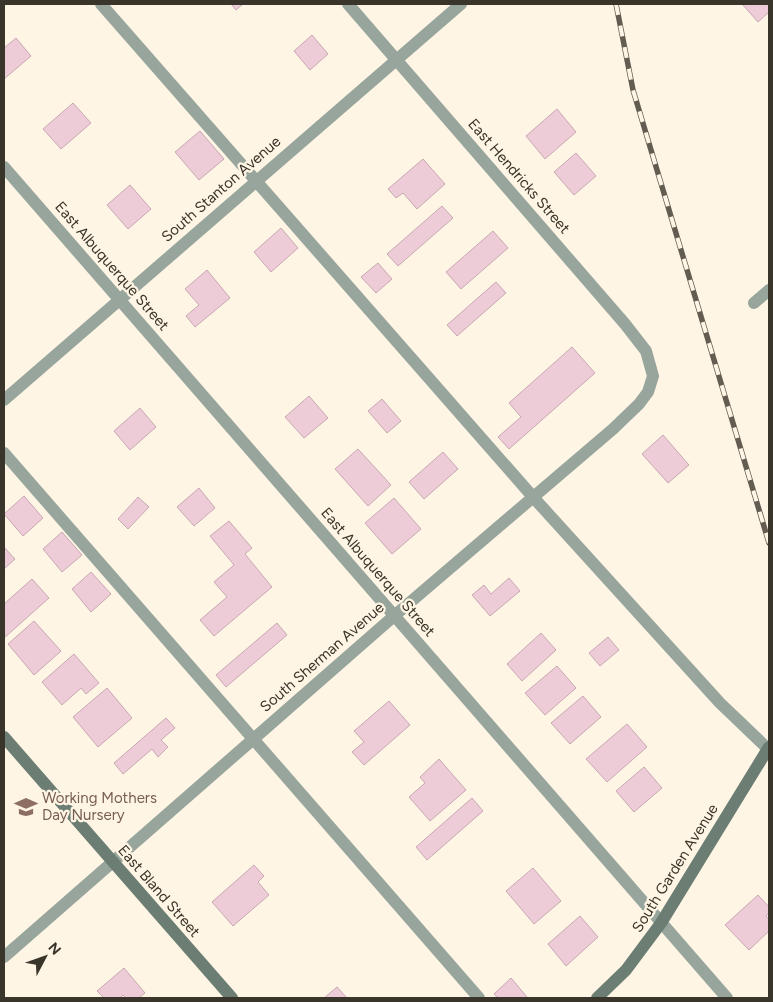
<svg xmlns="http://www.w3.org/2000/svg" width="773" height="1002" font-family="Figtree,sans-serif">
<rect width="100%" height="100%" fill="#fef5e4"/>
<!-- building -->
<path fill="#edcbd7" stroke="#c8a8b3" d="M231,4H243L236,10Z
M742,4H769V12L758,22Z
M312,35L328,54L310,70L294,51Z
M16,38L31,56L4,79V48Z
M73,103L91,123L61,149L43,129Z
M557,109L576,132L545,159L526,136Z
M200,131L224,159L199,180L175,152Z
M576,153L596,176L574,195L554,172Z
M423,159L445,184L417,209L403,193L396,198L388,189Z
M130,185L151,209L128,229L107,205Z
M442,206L453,218L398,266L387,254Z
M281,228L298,248L271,272L254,252Z
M493,231L508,248L461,289L446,272Z
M378,263L392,279L376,293L361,277Z
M207,270L230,298L195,327L186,316L199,305L185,289Z
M496,282L506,293L457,336L447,325Z
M572,347L595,373L509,449L498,437L521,417L509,403Z
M309,396L328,418L304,438L285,417Z
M382,399L401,421L387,433L368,411Z
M140,408L156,427L130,450L114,431Z
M663,435L689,465L668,483L642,454Z
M358,449L391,485L368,506L335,469Z
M443,452L458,469L424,499L409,482Z
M199,488L215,508L194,526L177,507Z
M24,496L43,518L23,536L4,514Z
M138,497L149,507L128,529L118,519Z
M394,498L421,529L392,554L365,523Z
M229,521L252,548L245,554L272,587L214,636L200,620L227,597L214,582L234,565L210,536Z
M62,532L82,555L62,572L43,549Z
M4,547L15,559L4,569Z
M91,572L111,594L91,612L72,589Z
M509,578L520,591L490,616L472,595L484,585L491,594Z
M32,579L49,598L4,638V604Z
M34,621L61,651L34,675L8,644Z
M277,623L287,635L226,687L216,675Z
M541,633L556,650L522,681L507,664Z
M608,637L619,650L600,666L589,653Z
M74,654L99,683L86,694L81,688L62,705L42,682Z
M557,666L576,688L545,715L525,693Z
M107,688L132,718L98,747L73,717Z
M583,696L601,717L570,744L551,723Z
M389,701L410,725L364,765L352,752L364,742L354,731Z
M166,718L175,728L161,740L168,747L158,757L152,749L123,774L114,763Z
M627,724L647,747L607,782L586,759Z
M439,759L466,790L430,821L409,797L425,783L420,777Z
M644,767L662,788L634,812L616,791Z
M472,798L483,811L427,860L416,847Z
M254,865L264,876L258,882L269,895L233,926L212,902Z
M533,868L561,901L534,924L506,891Z
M758,895L769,907V913L766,916L769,920V931L749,950L725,925Z
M580,916L598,937L566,966L548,944Z
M124,968L145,993L139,998H126L123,995L120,998H104L97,991Z
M511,978L527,997L526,998H498L494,994Z
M337,987L347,998H324Z"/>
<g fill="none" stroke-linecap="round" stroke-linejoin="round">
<!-- lane -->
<path stroke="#98a59d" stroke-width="12" d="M101,4L533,497L720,703L768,749
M4,453L479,998"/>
<!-- street -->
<path stroke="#98a59d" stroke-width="12" d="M4,167L727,998
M754,303L769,290
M4,400L461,4
M4,957L394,616L613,429L639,404L648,392L653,376L646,351L625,324L348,4"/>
<!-- secondary -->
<path stroke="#6c7e73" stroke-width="12" d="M4,737L232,998
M597,998L626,970L661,923L769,747"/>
<defs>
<path id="rail" d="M616,4L633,90L769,543"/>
</defs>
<!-- rail casing -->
<use href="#rail" stroke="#635d51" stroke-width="5.5"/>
<!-- rail -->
<use href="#rail" stroke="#fef5e4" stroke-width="4" stroke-dasharray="11" stroke-linecap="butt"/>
</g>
<!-- icons -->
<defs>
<symbol id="school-bare" viewBox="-9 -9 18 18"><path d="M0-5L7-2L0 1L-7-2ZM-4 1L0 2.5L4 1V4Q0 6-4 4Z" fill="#8d6e63" stroke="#fef5e4" stroke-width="2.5" paint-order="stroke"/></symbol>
</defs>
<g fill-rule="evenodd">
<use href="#school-bare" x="10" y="791" width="32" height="32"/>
</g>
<g text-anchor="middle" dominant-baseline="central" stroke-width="4.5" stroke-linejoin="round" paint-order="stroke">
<!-- street labels -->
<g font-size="15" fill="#3a352a" stroke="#fef5e4">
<text transform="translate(519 176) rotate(49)">East Hendricks Street</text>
<text transform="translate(221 189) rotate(-41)">South Stanton Avenue</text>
<text transform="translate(112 266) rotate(49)">East Albuquerque Street</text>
<text transform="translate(378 572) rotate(49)">East Albuquerque Street</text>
<text transform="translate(322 657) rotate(-41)">South Sherman Avenue</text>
<text transform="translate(675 868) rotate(-58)">South Garden Avenue</text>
<text transform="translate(159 891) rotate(49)">East Bland Street</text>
</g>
<!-- education labels -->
<g font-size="15" fill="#785e54" stroke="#fef5e4" text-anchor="start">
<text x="42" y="798">Working Mothers<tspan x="42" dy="17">Day Nursery</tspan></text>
</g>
</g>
<!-- border -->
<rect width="773" height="1002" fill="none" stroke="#3a352a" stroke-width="10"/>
<!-- north arrow -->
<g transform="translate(45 957) rotate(49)" stroke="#fef5e4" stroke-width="4" paint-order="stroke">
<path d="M0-4L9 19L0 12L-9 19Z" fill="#3a352a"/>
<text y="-8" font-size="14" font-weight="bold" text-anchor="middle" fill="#3a352a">N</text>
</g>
</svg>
